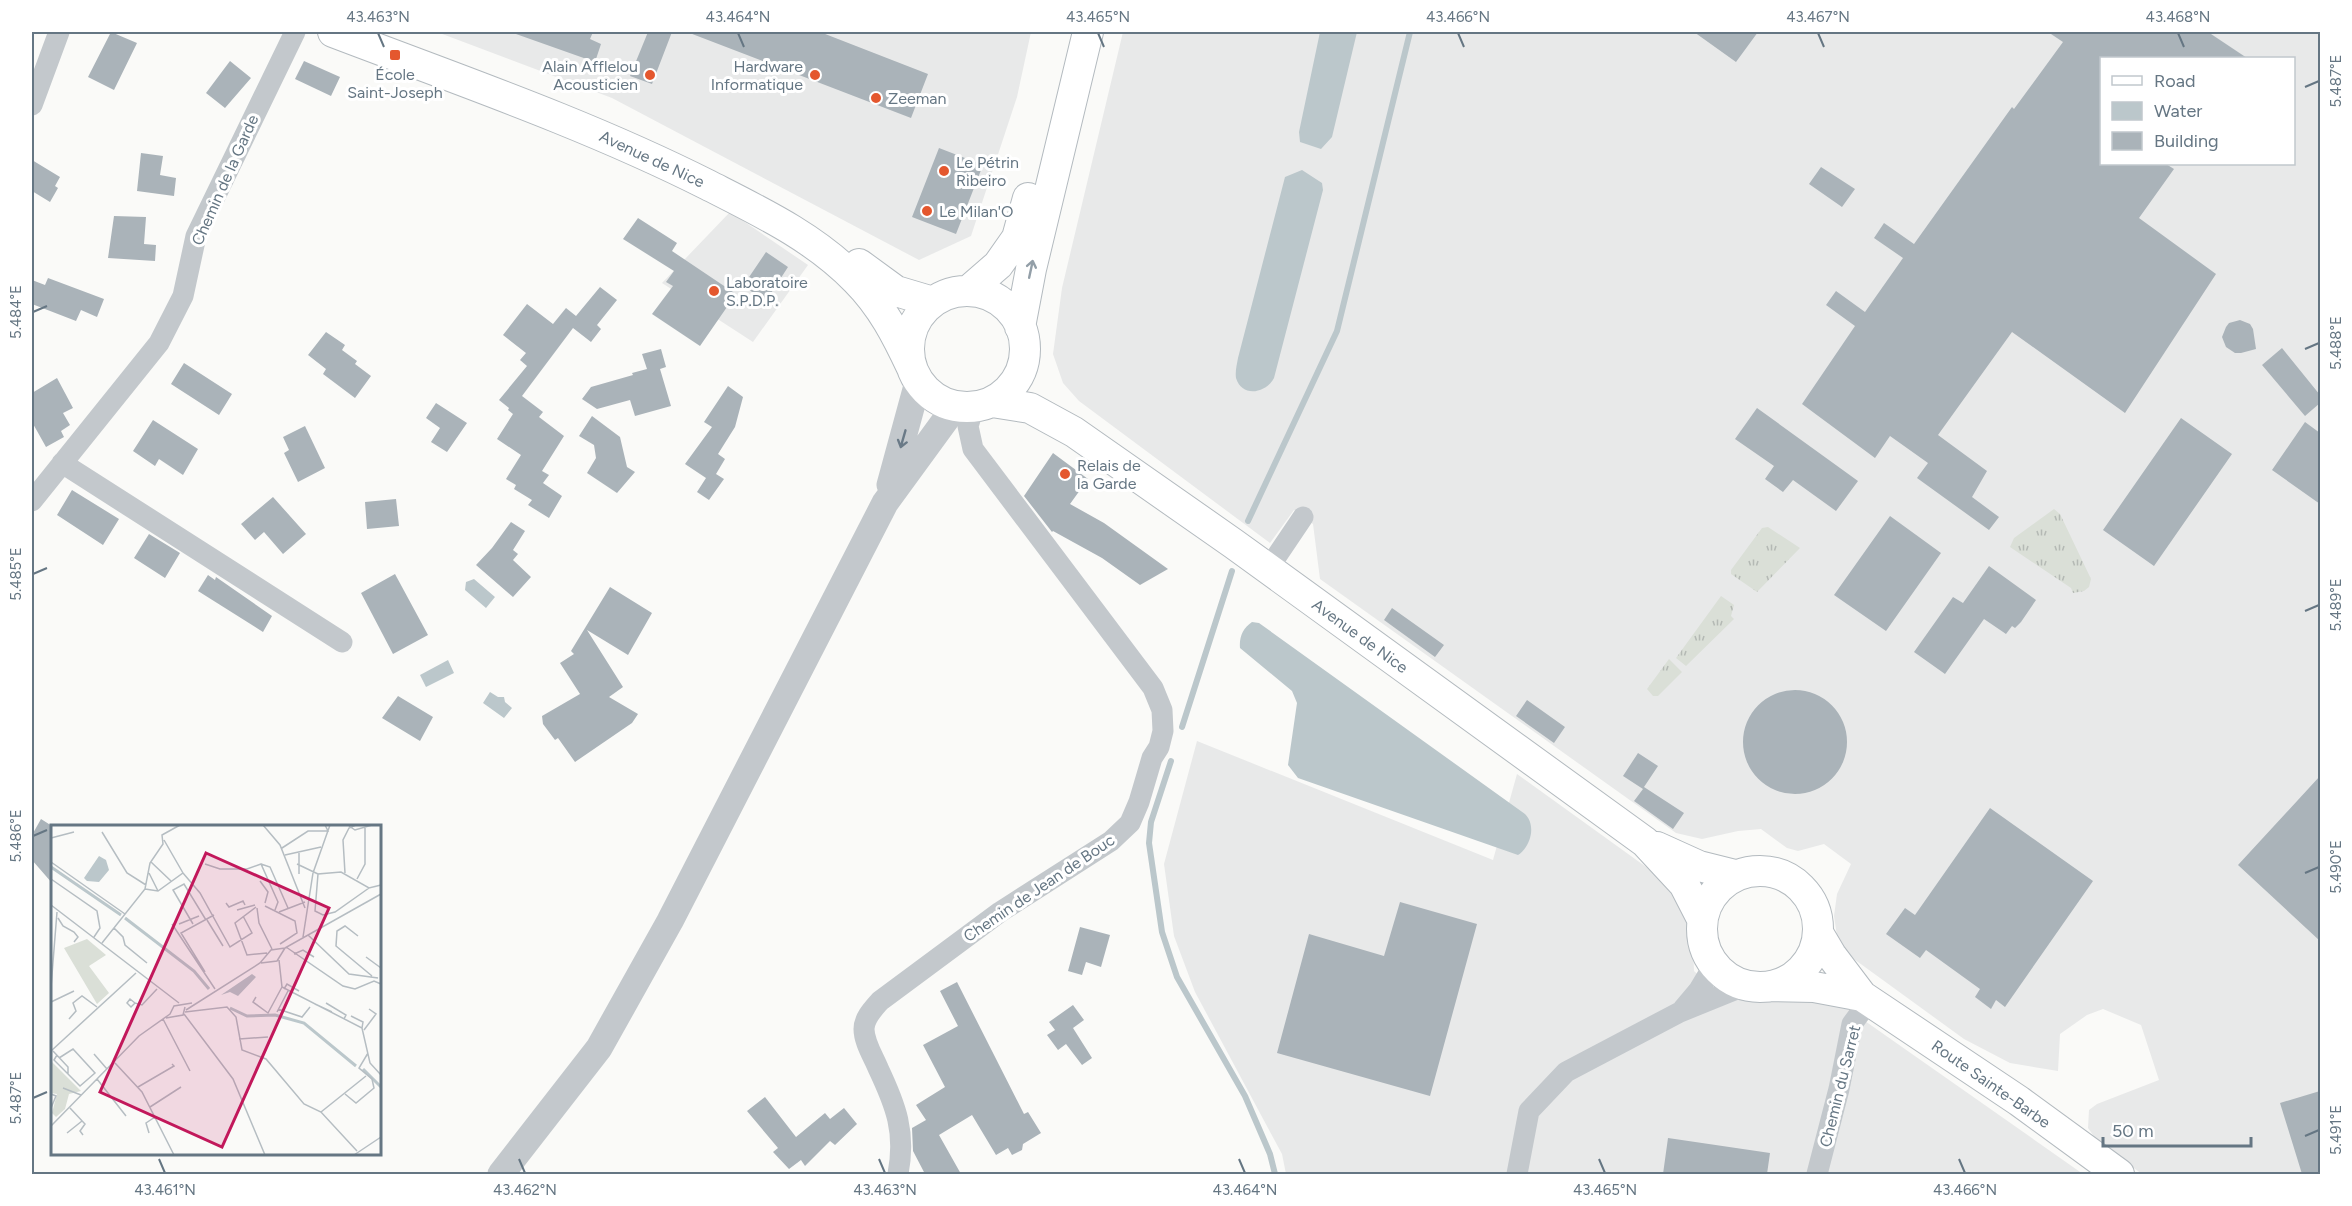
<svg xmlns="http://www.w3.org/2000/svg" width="2352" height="1206" font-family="Figtree,sans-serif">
<defs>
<pattern id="grass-tufts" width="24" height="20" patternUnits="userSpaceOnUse" patternTransform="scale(1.5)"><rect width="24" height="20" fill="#dadfd7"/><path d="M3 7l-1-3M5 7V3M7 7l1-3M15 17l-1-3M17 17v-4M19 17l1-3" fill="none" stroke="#b4b9b4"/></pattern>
</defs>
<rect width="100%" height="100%" fill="#fafaf8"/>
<!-- built -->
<path fill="#e8e9e9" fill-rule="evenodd" d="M437,32H1031L1017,97L971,236L919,260L612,98Z
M1123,32H2320V1174H2142L2098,1142L2088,1128L2089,1110L2097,1104L2159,1080L2141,1025L2103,1009L2087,1015L2060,1034L2058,1071L2010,1063L1964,1039L1847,954L1837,936L1834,916L1837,894L1851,864L1824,844L1798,851L1787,848L1761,829L1738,831L1702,839L1676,833L1320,579L1313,524L1294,510L1270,543L1079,401L1063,383L1053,354L1062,288ZM2102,58H2294V164H2102Z
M730,212L808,265L753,342L662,283Z
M1197,741L1493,860L1517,774L1667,882L1692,914L1694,971L1728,1001L1751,995L1778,996L1797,993L1845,1007L2083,1174H1286L1282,1154L1195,992L1174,936L1164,864Z"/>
<!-- grass -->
<path fill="url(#grass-tufts)" d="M2054,509L2060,514L2091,579L2089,587L2084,591L2073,593L2071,588L2010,547L2014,538Z
M1768,527L1800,548L1757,592L1731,574V570L1762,528Z
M1721,596L1734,605L1731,616L1734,619L1686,666L1676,658Z
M1669,659L1682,672L1658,696H1653L1647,689Z"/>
<!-- water -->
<path fill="#bbc7cb" d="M1320,32H1357L1332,137L1321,149L1300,142L1299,132Z
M1302,170L1322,183L1323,190L1274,378C1266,393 1242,398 1236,378C1235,371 1237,364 1238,358L1285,177Z
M474,579L495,597L486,608L465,590L466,582Z
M1252,622L1259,623L1525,814C1537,826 1530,847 1518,855L1298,778L1288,765L1297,703L1292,691L1240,648C1239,637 1243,628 1252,622Z
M448,660L454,673L426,687L420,675Z
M490,692L498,697H504L505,702L512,708L504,718L483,703Z"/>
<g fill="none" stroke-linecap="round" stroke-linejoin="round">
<!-- stream -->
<path stroke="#bbc7cb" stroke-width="6" d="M1248,521L1337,331L1410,32
M1182,727L1232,571
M1171,761L1151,822L1149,843L1162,932L1177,977L1245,1096L1270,1154L1275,1174"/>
</g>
<!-- building -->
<path fill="#aab3b9" d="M111,32L137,43L114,90L88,77Z
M516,32H593L590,39L601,44L595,62L516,34Z
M648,32H672L652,84L630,76Z
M687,32H820L928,74L911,118Z
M1694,32H1758L1736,62Z
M2048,32H2208L2247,58H2102V164H2166L2174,169L2139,218L2216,274L2125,413L2012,332L1938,435L1987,471L1972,497L1999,517L1989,530L1917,478L1928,463L1890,436L1875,458L1802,404L1855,326L1826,305L1836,291L1865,312L1903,258L1874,238L1884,223L1914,244L2012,107L2014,109L2063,42Z
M230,61L251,78L225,108L206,93Z
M304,61L340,77L331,96L295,79Z
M939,148L983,165L956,234L912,217Z
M141,153L163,156L160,175L176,178L174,196L137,191Z
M32,160L60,177L55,186L58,188L50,202L32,191Z
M1821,167L1855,189L1842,207L1809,184Z
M114,216L146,217L144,244L156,245L155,261L108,258Z
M638,218L677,243L672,251L736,294L700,346L652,314L673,286L666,282L674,271L623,239Z
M766,252L788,267L766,301L743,286Z
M48,278L104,299L97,317L81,310L76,321L32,304V280L45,285Z
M600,287L617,300L597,325L601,329L591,342L573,328L522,396L543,412L539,417L564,436L542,471L549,475L543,483L562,496L549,518L528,505L532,500L514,489L516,485L506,479L521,455L497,439L513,414L508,410L509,408L499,400L527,366L520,360L526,353L503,335L527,304L553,324L566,308L576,316Z
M2240,320L2250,324L2253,329L2256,349L2241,353H2235L2226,347L2222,337L2226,327L2229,323Z
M326,332L345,345L342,350L357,361L355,364L371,376L355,398L323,374L326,369L308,355Z
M2282,348L2320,395V403L2305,416L2262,365Z
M661,349L666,367L660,369L671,406L635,416L630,400L597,409L582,399L591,387L633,375L632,373L647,369L642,354Z
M184,363L232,394L219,415L171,384Z
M57,378L73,408L63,413L70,425L61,431L64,437L46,447L32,422V393Z
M728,386L743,397L735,427L718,454L725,459L716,474L724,479L709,500L697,492L706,478L685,464L712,427L704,422Z
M436,403L467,423L447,452L431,442L440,428L426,418Z
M1757,408L1858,481L1836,511L1793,480L1783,492L1765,479L1774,466L1735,439Z
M592,416L620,437L627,467L635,472L617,493L587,473L596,458L594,445L579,436Z
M2181,418L2232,454L2154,566L2103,530Z
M153,420L198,449L183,475L159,459L155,466L133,451Z
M2305,422L2320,433V504L2272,470Z
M305,426L325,468L298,482L284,453L289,450L283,437Z
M1053,453L1088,479L1070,504L1104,523L1168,569L1140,585L1102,558L1053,531L1052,532L1024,496Z
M72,490L119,519L103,545L57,515Z
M273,497L306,534L283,554L264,532L255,540L241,524Z
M396,499L399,526L367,529L365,502Z
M1890,516L1941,553L1886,631L1834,595Z
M511,522L525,531L513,550L518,554L513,560L531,577L513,597L476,565L492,548Z
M149,534L180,553L165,578L134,558Z
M1989,566L2036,600L2021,622L2015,628L2012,626L2006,634L1984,619L1945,674L1914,652L1953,597L1963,603Z
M395,574L428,635L393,654L361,593Z
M208,575L215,580L216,577L272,616L263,632L198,591Z
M610,587L652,613L628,655L587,630L623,687L609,697L638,714L632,723L575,762L558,738L555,740L543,724L542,716L580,694L560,663L574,654L571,651Z
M1392,608L1444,645L1435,657L1384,620Z
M1743 742a52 52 0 1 1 104 0a52 52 0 1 1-104 0Z
M398,696L433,717L420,741L382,718Z
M1527,700L1565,727L1554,743L1516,716Z
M1638,753L1658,766L1644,787L1684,813L1673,829L1634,801L1643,789L1623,776Z
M2320,776V941L2238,865Z
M1990,808L2093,881L2005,1007L1996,1000L1991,1009L1975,997L1980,989L1926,950L1920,958L1886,934L1905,908L1915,915Z
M41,819L52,826V883L32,860V835Z
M1400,902L1477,924L1430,1096L1277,1053L1309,934L1384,956Z
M1080,927L1110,935L1101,967L1086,962L1082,975L1068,971Z
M957,982L1024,1114L1028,1112L1041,1133L1023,1144L1022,1150L1012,1155L1008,1148L996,1155L972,1115L939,1135L961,1174H925L913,1151L912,1128L926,1120L916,1105L945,1087L923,1045L958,1026L940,991Z
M1073,1005L1084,1020L1073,1028L1092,1058L1082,1065L1066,1044L1058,1050L1047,1035L1055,1030L1049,1022Z
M2320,1091V1174H2302L2280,1103Z
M765,1097L796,1137L825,1113L830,1119L844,1108L857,1124L835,1145L830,1141L805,1166L801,1160L789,1169L773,1152L778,1148L747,1111Z
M1668,1138L1770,1153L1767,1174H1663Z"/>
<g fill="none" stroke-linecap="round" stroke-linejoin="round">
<defs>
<path id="secondary" d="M333,32C459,80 587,124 708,185C761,212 814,237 856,280C882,306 897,336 912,368
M859,264L896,291L933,302
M968,291L998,265L1017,238L1028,198
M909 349a58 58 0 1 1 116 0a58 58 0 1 1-116 0Z
M1020,327L1031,269L1088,32
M992,402L1030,408L1074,432L1234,544L1645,842L1684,884L1702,919
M1657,847L1699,866L1735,875
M1702 929a58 58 0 1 1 116 0a58 58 0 1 1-116 0Z
M1818,933L1831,955L1862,996L2019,1101L2119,1174
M1773,986L1814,987L1862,996"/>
</defs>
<!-- secondary casing -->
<use href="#secondary" stroke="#b3babf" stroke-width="32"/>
<!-- minor -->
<path stroke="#c3c8cc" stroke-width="21" d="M32,105L59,32
M62,463L342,642
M32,501L159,343L183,296L196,236L295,32
M1268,569L1303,517
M1683,1009L1699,990L1714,965
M898,1174C906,1132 896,1106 878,1068C873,1056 864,1042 864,1029C864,1018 873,1009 880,1001L1000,912L1111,841L1130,823L1139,802L1152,758L1159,747L1163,731L1162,710L1153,688L973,449L968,426L974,407
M1517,1174L1529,1111L1566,1072L1680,1012L1744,986
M1817,1174L1839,1089L1852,1024L1869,1001"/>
<!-- tertiary -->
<path stroke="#c3c8cc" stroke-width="27" d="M890,485L918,382
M501,1174L599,1048L670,921L885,503L955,407"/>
<!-- secondary -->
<use href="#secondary" stroke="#fff" stroke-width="30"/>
</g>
<!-- one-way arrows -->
<defs><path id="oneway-shaft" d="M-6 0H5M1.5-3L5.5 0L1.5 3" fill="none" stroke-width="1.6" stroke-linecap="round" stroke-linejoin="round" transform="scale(1.5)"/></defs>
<use stroke="#939fa8" href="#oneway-shaft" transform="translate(1031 269) rotate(-78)"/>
<use stroke="#6a7a87" href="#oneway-shaft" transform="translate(903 439) rotate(106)"/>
<!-- ticks -->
<path fill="none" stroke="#657683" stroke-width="2" d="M378,33L384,47M738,33L744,47M1098,33L1104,47M1458,33L1464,47M1818,33L1824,47M2178,33L2184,47M2305,87L2319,81M33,312L47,306M2305,349L2319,343M33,574L47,568M2305,611L2319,605M33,836L47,830M2305,873L2319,867M33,1098L47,1092M2305,1136L2319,1130M159,1159L165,1173M519,1159L525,1173M879,1159L885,1173M1239,1159L1245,1173M1599,1159L1605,1173M1959,1159L1965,1173"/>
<!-- markers -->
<g fill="#e4572e" stroke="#fff" stroke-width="2">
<rect x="389" y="49" width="12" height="12" rx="3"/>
<circle cx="650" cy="75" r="6"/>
<circle cx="815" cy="75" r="6"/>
<circle cx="876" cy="98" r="6"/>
<circle cx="944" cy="171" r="6"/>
<circle cx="927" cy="211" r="6"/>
<circle cx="714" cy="291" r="6"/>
<circle cx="1065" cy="474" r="6"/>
</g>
<g text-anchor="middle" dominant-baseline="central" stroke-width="6" stroke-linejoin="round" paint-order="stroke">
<!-- poi labels -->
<g font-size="16" fill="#657683" stroke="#fff" text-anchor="start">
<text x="638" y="66" text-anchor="end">Alain Afflelou<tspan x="638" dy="18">Acousticien</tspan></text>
<text x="803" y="66" text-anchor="end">Hardware<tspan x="803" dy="18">Informatique</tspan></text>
<text x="395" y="74" text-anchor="middle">École<tspan x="395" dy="18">Saint-Joseph</tspan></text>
<text x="888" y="98">Zeeman</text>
<text x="956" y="162">Le Pétrin<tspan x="956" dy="18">Ribeiro</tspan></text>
<text x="939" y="211">Le Milan'O</text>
<text x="726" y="282">Laboratoire<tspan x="726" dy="18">S.P.D.P.</tspan></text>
<text x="1077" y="465">Relais de<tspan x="1077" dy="18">la Garde</tspan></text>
</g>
<!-- street labels -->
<g font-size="16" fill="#657683" stroke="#fff">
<text transform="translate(652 159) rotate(25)">Avenue de Nice</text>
<text transform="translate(225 180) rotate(-66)">Chemin de la Garde</text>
<text transform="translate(1360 636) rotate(36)">Avenue de Nice</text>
<text transform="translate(1039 888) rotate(-34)">Chemin de Jean de Bouc</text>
<text transform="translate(1991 1084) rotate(35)">Route Sainte-Barbe</text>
<text transform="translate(1840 1086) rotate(-76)">Chemin du Sarret</text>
</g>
</g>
<!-- overview -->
<g transform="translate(51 825)">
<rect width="330" height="330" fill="#fafaf8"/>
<path d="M36,114L55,130L38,141L58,168L46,179L13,123Z" fill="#dadfd7"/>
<path d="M0,236L30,266L18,269L14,284L5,292L1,288L6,269L0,268Z" fill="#dadfd7"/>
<path d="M48,31L55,35L58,45L48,57L36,56L33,53ZM201,149L205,152L187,171L179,167L170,170Z" fill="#bbc7cb"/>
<path fill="none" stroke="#bbc7cb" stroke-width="3" d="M0,42L70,90M74,93L143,146L158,164M179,183L196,191L224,190L253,198L305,241M312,244L330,262"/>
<path fill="none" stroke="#b5bdc2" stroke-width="1.5" d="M212,0L229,20L254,83M298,1L304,5L321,0M51,7L76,48L95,60M0,13L23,7M113,15L132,48M231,23L257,6H277L274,0M234,30L270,22M0,37L74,89M100,37L120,56M154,39L169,44H196L210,39L227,77L224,85M210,39L219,42L237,83M246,39L267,49M98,48L107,66M294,48L292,15L298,3L305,0M248,49V27M0,54L46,86L49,103L43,112M306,54L314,39V2M209,56L217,67L214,78M318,63L284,87L272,90L264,86L267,49L290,47L318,63L330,60M94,64L107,66L132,48L149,68L179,122L201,108L192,91M175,78L178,82L192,76L194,80M0,80L128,178M214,81L244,96L246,108L229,119M205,82L184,98L196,130L216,128M206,83L208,98L221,124M186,85L204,80M228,87L254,77M7,93L12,101L23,107L27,112L23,117M156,95L172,121M121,99L164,164M128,99L148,91M142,99L122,65L133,59L155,95M63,103L72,112L74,120L96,138M257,110L298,149L327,153M307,111L294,101L286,106L285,121L321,151M252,112L262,48L279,0M51,118L94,64L99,38L112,19L111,10L129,0M235,122L292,161L304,164L323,156L330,159M243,129L252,125L263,132M315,132L330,143M228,135L231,162L311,203L319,238L330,250M210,138L226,136L234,123M154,147L130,108L163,90M0,162L6,87M233,164L236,159L248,166M205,172L202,177L217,188L231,162M0,177L23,166M84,178L79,174L76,178L80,182L84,178L91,180L106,164M275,178L295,190L293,194M264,179L281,187M227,184L251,192L259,182M135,185L209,138L220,125L234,123L330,69M134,187L176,182L185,192L191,225L215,234L253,279L270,287L306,326M226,187L237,166M133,189L182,254L214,330M300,191L312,197L311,203M115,193L132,190L134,182M18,194L25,186L22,178L31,171L46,182M112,194L139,246M313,205L325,189L318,184M188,214L217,212M0,226L85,148M2,226L17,242V249M43,229L56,244M6,230L3,235L29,261L44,248L22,224L8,233M64,238L91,267L123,330M46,254L75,291M87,262L123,241L121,239M12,263L30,270M0,269L5,271L0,283M294,269L305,278L323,263L321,254L308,243L317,228M99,282L130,262M19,283L34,299L29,306L32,310M270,287L315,251M0,301L88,211L119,189L123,181L141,178M16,308L31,296M98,308L95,298L104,292M303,330L330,312"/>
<path fill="#c2185b" fill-opacity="0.15" stroke="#c2185b" stroke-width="3" d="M155,28L278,83L171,322L49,267Z"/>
<rect width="330" height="330" fill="none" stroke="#657683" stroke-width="3"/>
</g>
<!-- border -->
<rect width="2352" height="1206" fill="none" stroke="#ffffff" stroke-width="66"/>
<!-- legend -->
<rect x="2100" y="57" width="195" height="108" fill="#ffffff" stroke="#c1c8cd" stroke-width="1.5"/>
<rect x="2112" y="76" width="30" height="9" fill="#ffffff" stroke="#c1c8cd" stroke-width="1.5"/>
<text x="2154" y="87" font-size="18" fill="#657683">Road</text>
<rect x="2112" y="102" width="30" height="18" fill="#bbc7cb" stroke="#c1c8cd" stroke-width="1.5"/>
<text x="2154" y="117" font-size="18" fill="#657683">Water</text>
<rect x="2112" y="132" width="30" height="18" fill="#aab3b9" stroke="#c1c8cd" stroke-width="1.5"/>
<text x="2154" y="147" font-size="18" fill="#657683">Building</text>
<!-- scale -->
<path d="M2103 1137v9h148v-9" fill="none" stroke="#657683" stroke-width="3"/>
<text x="2112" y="1137" font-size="18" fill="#657683" stroke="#ffffff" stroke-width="4.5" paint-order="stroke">50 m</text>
<rect x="33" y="33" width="2286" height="1140" fill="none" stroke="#657683" stroke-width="2"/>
<g font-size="15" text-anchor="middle" fill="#657683">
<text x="378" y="22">43.463°N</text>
<text x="738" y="22">43.464°N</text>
<text x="1098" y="22">43.465°N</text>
<text x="1458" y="22">43.466°N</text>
<text x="1818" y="22">43.467°N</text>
<text x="2178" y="22">43.468°N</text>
<text transform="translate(2336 81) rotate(-90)" y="5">5.487°E</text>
<text transform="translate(16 312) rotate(-90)" y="5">5.484°E</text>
<text transform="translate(2336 343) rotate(-90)" y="5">5.488°E</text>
<text transform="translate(16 574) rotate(-90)" y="5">5.485°E</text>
<text transform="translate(2336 605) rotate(-90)" y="5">5.489°E</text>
<text transform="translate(16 836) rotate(-90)" y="5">5.486°E</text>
<text transform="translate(2336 867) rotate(-90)" y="5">5.490°E</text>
<text transform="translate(16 1098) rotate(-90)" y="5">5.487°E</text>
<text transform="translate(2336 1130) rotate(-90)" y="5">5.491°E</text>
<text x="165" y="1195">43.461°N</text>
<text x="525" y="1195">43.462°N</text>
<text x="885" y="1195">43.463°N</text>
<text x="1245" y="1195">43.464°N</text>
<text x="1605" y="1195">43.465°N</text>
<text x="1965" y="1195">43.466°N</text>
</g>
</svg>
